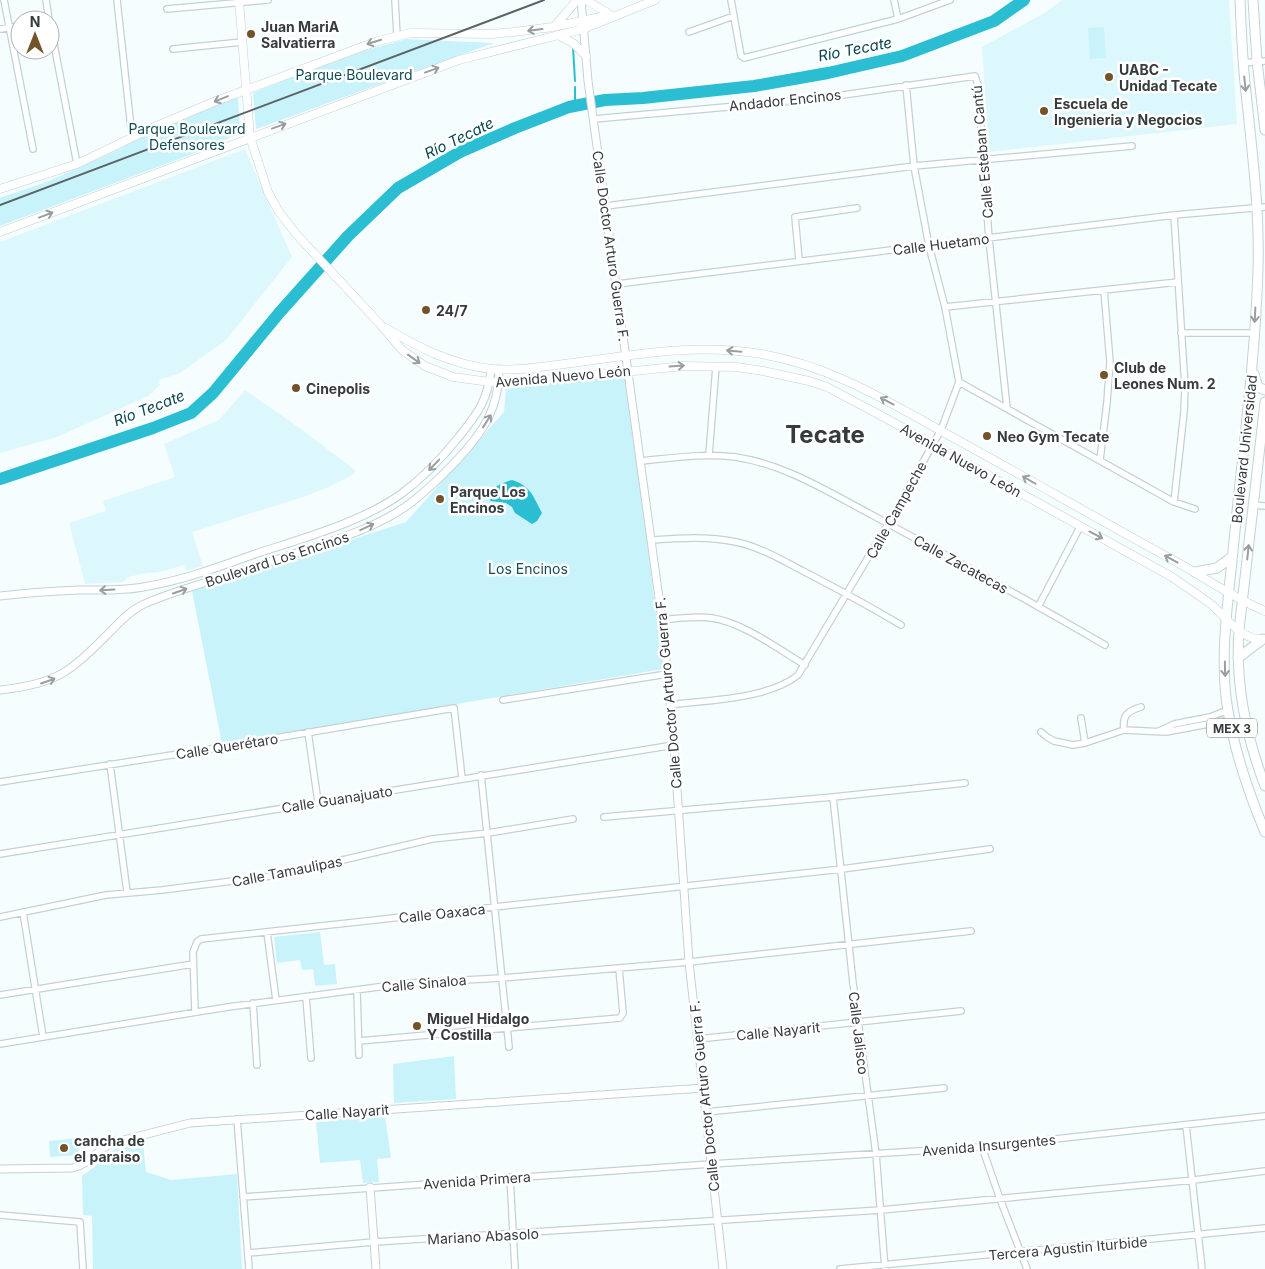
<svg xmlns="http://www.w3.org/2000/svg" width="1265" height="1269" font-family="Inter,sans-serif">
<rect width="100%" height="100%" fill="#f6fdfe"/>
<!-- built -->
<path fill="#ddf8fc" d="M1062,0H1229L1237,124L989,152L982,47L1046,12Z
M245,149L292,257L226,340L180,373L159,380L160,385L148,396L57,437L0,453V242Z
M245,390L301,429L355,470L354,474L329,487L306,496L192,532L203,566L186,571L184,565L159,572L140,574L127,578L123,582L85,584L69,523L106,511L103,501L175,477L164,444L219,420Z"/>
<!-- green -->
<path fill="#c9f3fa" d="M1104,27L1106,58L1090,59L1088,28Z
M406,39L494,43L256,129L253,93L350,55Z
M238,97L240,134L208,145L203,150L0,226V198L49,181L98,159L122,148L140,133Z
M626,375L663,669L222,744L192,591L406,522L504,412L506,389Z
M320,932L324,965L335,964L337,984L315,986L313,969L302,970L300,960L277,963L274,937Z
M454,1056L456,1099L394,1103L393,1064Z
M385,1116L391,1158L377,1159L379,1182L363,1183L360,1160L320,1163L316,1121Z
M78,1138L79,1155L50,1157L49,1141Z
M143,1143L146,1172L171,1180L237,1174L242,1269H93L92,1216L83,1215L82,1176L97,1165L103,1156L109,1152L118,1148Z"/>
<!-- water -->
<path fill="#2bbed2" d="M512,480C531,486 533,496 542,513L537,521L532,524L515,513L512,507L506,503L491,501L488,498C491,487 502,483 512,480Z"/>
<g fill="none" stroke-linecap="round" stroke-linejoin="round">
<!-- stream -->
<path stroke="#2bbed2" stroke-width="2" d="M573,47L575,81
M575,106V87"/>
<!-- river -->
<path stroke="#2bbed2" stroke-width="12" d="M0,479L153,428L191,413L213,393L280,312L348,236L398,188L460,152L515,128L569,107L605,100L643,98L754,86L828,73L902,56L994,21L1024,0"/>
<defs>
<path id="minor" d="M4,0L33,149
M46,0L49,20
M117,0L132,137
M395,0L397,35
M731,0L741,56L744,58L898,19L950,0
M894,0L898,19
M167,9L268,0
M50,23L77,164
M0,29L20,26
M689,32L734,16
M173,49L242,42
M1243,63L1265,61
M594,119L815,99L975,76L978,85L989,239L1007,408
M606,206L914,166L1132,146
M799,260L795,217L857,208
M617,284L1174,215L1265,207
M945,307L1178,282
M1181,333H1255
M959,382L1174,502L1195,509
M709,455L716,366
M1100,460L1107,402L1110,362L1104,290
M641,461C672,458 704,453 735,457C785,464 830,493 874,516C952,558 1029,601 1105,645
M1174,502L1184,412L1185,387L1174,215
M1253,505L1265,506
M652,540C680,538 708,536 736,542C760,547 782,560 803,571C836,588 869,606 901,625
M1038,607L1080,527
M662,620C679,618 695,616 712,618C744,623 778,649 805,665
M503,700L667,674
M670,705C708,700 769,699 798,675L888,524L941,430L959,382L945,307L929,246L914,166L906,85
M1081,718L1085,743
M1124,730C1122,716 1127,711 1141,707
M1159,731L1174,724L1210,717L1228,710
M308,732L318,802
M1041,732L1047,737L1054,741L1073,745L1085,743L1124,730L1166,732L1230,720
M110,764L127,892
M481,775L509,1047
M0,782L210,749L454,708L462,778
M833,797L853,983L876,1154L885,1269
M604,817L833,797L965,783
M0,854L674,745
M23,912L43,1037
M0,917L106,895L162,890L279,875L432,839L488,833L573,819
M267,932L276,1000
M357,991L359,1055
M0,995L193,964
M306,997L311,1058
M253,1003L257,1065
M195,1012L193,952L197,942L201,939L842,869L990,849
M698,1039L961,1011
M359,1041L620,1018L623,1013L619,968
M0,1044L228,1007L408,983L502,978L689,962L971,931
M706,1112L944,1088
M237,1119L249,1269
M1186,1125L1202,1269
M982,1147L1000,1199L1027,1269
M510,1177L515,1269
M243,1197L711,1164L982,1147L1265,1116
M0,1215L80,1222L83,1269
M248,1253L374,1242L881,1210L1194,1180L1265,1171
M840,1269L1265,1228"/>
<path id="tertiary" d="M581,0L588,81L662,620L674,745L689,962L723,1269
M0,596C26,593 53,591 79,590C100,590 122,591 143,587C181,581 219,567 255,554C303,538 360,523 401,494C423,478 441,459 458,438C477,414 488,401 491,369
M0,690C56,684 69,673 108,634C118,624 128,612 142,605C164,595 187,588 210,581C245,570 280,558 315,547C346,536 377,526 405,507C425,493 441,477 458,459C484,431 499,408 499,369
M0,1169L72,1168C89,1165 97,1150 112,1143L190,1123L704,1088
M370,1187L376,1269"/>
<path id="secondary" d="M239,0L250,137L268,192L279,212L297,235L380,324L402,350L425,366L453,377L490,382L544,380L684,366L736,367L763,371L809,381L827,387L880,415L1172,577C1185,586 1198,595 1211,604C1226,617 1242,642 1265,639
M586,0L611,15
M554,27L577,0
M558,35L573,43L586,56
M0,189L77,164L152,128L216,101L378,41L411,33L492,34L513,32L553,27L605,16
M0,232L459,60L583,29L655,0
M386,328C419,348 453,365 492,369C516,371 541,367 564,364C627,356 691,343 755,353C826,364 881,397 943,432C1020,474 1096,518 1173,560C1204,577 1233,598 1265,611"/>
<path id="primary" d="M1240,0C1241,24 1242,48 1244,72C1250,137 1260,203 1258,269C1255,364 1242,457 1233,551C1228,602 1219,660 1228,711C1235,752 1249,794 1265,832
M1253,0L1257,61L1265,130
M1254,374L1258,387L1265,390
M1265,402L1239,630C1235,684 1246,736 1265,786
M1195,572L1217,568L1232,557
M1238,658L1263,639"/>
</defs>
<!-- minor casing -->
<use href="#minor" stroke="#c2d2d4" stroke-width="8"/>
<!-- tertiary casing -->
<use href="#tertiary" stroke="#c2d2d4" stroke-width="9"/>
<!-- secondary casing -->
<use href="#secondary" stroke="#c2d2d4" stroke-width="9"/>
<!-- primary casing -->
<use href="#primary" stroke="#c2d2d4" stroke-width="11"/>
<!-- minor -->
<use href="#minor" stroke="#fff" stroke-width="5.5"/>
<!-- tertiary -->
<use href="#tertiary" stroke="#fff" stroke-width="7"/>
<!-- secondary -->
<use href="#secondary" stroke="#fff" stroke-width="8"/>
<!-- primary -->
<use href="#primary" stroke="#fff" stroke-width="9"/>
<!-- rail -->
<path stroke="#5d6364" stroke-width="2" d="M0,205L544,0"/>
</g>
<!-- one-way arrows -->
<defs><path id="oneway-shaft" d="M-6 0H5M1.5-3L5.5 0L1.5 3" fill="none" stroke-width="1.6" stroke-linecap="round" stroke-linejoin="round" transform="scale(1.25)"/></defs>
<g stroke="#9a9e9e">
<use href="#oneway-shaft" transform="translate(535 30) rotate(173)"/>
<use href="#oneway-shaft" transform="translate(374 42) rotate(163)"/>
<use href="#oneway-shaft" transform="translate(432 70) rotate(-20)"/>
<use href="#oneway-shaft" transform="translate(1245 84) rotate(84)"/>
<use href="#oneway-shaft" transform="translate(221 99) rotate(158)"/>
<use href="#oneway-shaft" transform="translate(279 126) rotate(-20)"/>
<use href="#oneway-shaft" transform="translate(46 215) rotate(-21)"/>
<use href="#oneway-shaft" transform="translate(1255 315) rotate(93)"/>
<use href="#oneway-shaft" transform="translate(734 351) rotate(-175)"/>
<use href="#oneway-shaft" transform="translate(414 359) rotate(36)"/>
<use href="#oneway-shaft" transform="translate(677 366) rotate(-4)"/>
<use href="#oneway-shaft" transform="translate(887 401) rotate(-152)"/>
<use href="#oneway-shaft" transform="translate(487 421) rotate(-58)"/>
<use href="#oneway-shaft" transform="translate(434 465) rotate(134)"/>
<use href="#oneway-shaft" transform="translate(1029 480) rotate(-150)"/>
<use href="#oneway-shaft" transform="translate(367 527) rotate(-25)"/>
<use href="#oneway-shaft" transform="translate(1096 535) rotate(28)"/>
<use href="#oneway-shaft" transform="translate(1248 552) rotate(-84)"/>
<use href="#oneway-shaft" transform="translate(1171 559) rotate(-151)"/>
<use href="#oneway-shaft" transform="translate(107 590) rotate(177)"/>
<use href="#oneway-shaft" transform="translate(180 591) rotate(-19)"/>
<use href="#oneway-shaft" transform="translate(1225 669) rotate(89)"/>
<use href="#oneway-shaft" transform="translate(48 681) rotate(-19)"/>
</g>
<!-- markers -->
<g fill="#735329" stroke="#fff" stroke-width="2">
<circle cx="251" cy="34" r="5"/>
<circle cx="1109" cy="77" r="5"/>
<circle cx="1044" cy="111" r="5"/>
<circle cx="426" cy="310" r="5"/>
<circle cx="1104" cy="375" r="5"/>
<circle cx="296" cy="388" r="5"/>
<circle cx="987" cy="436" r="5"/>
<circle cx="440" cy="499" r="5"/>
<circle cx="417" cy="1026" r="5"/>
<circle cx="64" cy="1148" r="5"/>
</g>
<g text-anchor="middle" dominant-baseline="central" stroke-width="5" stroke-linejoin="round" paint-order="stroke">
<!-- shield labels -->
<rect fill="#fff" stroke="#727677" stroke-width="1" x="1207" y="718.5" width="50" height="19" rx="4"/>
<g font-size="12" font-weight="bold" fill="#363c3d">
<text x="1232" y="728">MEX 3</text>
</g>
<!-- poi labels -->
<g font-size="14" font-weight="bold" fill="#363c3d" stroke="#fff" text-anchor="start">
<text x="261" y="26">Juan MariA<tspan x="261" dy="16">Salvatierra</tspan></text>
<text x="1119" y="69">UABC -<tspan x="1119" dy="16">Unidad Tecate</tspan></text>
<text x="1054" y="103">Escuela de<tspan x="1054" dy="16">Ingenieria y Negocios</tspan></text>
<text x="436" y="310">24/7</text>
<text x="1114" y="367">Club de<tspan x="1114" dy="16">Leones Num. 2</tspan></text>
<text x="306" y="388">Cinepolis</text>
<text x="997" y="436">Neo Gym Tecate</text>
<text x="450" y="491">Parque Los<tspan x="450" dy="16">Encinos</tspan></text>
<text x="427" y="1018">Miguel Hidalgo<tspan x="427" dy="16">Y Costilla</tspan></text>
<text x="74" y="1140">cancha de<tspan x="74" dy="16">el paraiso</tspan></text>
</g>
<!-- park labels -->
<g font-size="14" fill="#114d55" stroke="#fff">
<text x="354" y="74">Parque Boulevard</text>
<text x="187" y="128">Parque Boulevard<tspan x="187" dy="16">Defensores</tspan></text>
<text x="528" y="568">Los Encinos</text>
</g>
<!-- street labels -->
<g font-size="14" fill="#363c3d" stroke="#fff">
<text transform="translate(785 100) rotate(-6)">Andador Encinos</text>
<text transform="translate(982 152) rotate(-95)">Calle Esteban Cantú</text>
<text transform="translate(941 244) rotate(-7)">Calle Huetamo</text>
<text transform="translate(611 246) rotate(82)">Calle Doctor Arturo Guerra F.</text>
<text transform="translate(563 376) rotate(-5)">Avenida Nuevo León</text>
<text transform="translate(1244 449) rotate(-84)">Boulevard Universidad</text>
<text transform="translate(961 460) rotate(29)">Avenida Nuevo León</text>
<text transform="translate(896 510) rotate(-61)">Calle Campeche</text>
<text transform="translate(277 559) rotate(-18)">Boulevard Los Encinos</text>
<text transform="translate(961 564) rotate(29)">Calle Zacatecas</text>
<text transform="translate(668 693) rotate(-95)">Calle Doctor Arturo Guerra F.</text>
<text transform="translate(227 746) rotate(-9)">Calle Querétaro</text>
<text transform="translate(337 799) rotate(-9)">Calle Guanajuato</text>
<text transform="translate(287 871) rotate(-11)">Calle Tamaulipas</text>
<text transform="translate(442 913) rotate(-6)">Calle Oaxaca</text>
<text transform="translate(424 983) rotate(-5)">Calle Sinaloa</text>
<text transform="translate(778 1031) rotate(-6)">Calle Nayarit</text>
<text transform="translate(859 1033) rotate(83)">Calle Jalisco</text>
<text transform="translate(704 1096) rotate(-96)">Calle Doctor Arturo Guerra F.</text>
<text transform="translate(347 1112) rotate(-4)">Calle Nayarit</text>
<text transform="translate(989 1145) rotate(-5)">Avenida Insurgentes</text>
<text transform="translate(477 1180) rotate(-4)">Avenida Primera</text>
<text transform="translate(483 1236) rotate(-3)">Mariano Abasolo</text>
<text transform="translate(1068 1248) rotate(-5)">Tercera Agustin Iturbide</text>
</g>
<!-- water labels -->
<g font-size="15" font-style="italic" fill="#07464e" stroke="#fff">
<text transform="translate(855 49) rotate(-11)">Río Tecate</text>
<text transform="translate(459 138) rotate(-26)">Río Tecate</text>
<text transform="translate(149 408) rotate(-21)">Río Tecate</text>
</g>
<!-- town labels -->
<g font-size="24" font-weight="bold" fill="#363c3d" stroke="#fff">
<text x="825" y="434">Tecate</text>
</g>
</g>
<!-- north arrow -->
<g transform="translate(35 35)"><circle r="24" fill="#ffffff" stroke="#afb1b1"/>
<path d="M0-4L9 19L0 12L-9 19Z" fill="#735329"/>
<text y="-8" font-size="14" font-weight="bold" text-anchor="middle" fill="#363c3d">N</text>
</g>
</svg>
